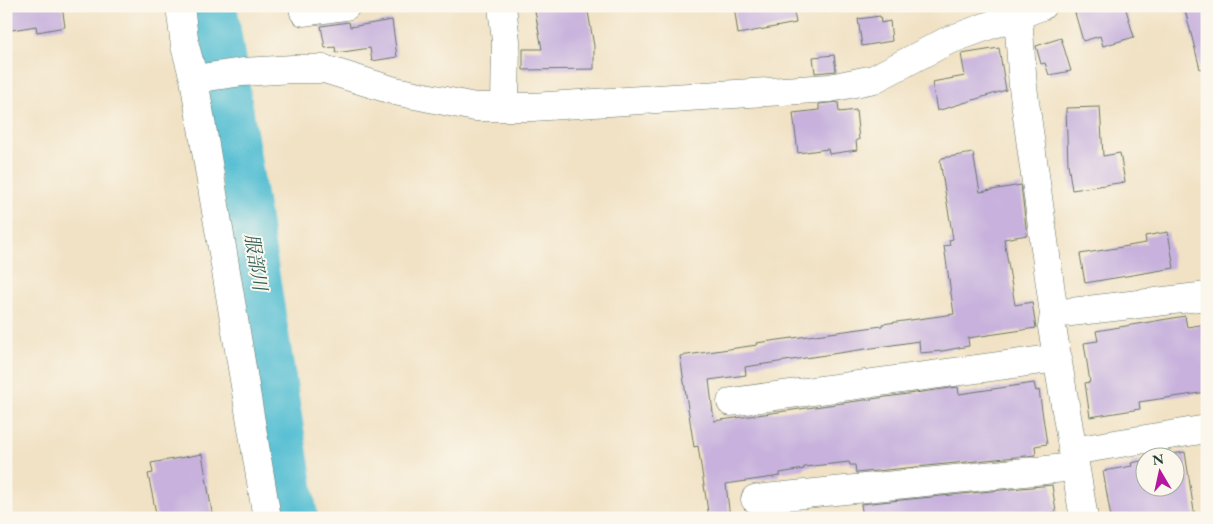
<svg xmlns="http://www.w3.org/2000/svg" width="1213" height="524" font-family="'EB Garamond','Noto Serif JP',serif">
<rect width="100%" height="100%" fill="#fbf7ec"/>
<filter id="ink" filterUnits="userSpaceOnUse"><feTurbulence type="fractalNoise" baseFrequency=".02" numOctaves="2"/><feDisplacementMap in="SourceGraphic" scale="10" xChannelSelector="R" yChannelSelector="G"/><feConvolveMatrix kernelMatrix="1 2 1 2 8 2 1 2 1" color-interpolation-filters="sRGB"/></filter>
<filter id="wash" filterUnits="userSpaceOnUse"><feTurbulence type="fractalNoise" baseFrequency=".0096" numOctaves="4" result="noise"/><feDisplacementMap in="SourceGraphic" scale="20" xChannelSelector="R" yChannelSelector="G"/><feGaussianBlur stdDeviation="1.12" result="paint"/><feColorMatrix in="noise" values="0 0 0 0 0 0 0 0 0 0 0 0 0 0 0 0 0 1.4 0 .05"/><feComposite in="paint" operator="in"/></filter>
<g filter="url(#wash)">
<rect width="100%" height="100%" fill="#f1e2c5"/>
<g fill="none" stroke-linecap="round" stroke-linejoin="round">
<!-- river -->
<path stroke="#57bfd3" stroke-width="44" d="M215,6L296,518"/>
</g>
<g id="blocks">
<!-- building -->
<path fill="#c8b2dd" d="M6,6H62L65,27L37,32L36,26L6,31Z
M534,6H587L594,46V69L523,70V49H542Z
M734,6H793L796,23L738,34Z
M1073,6H1125L1134,37L1103,46L1100,36L1083,41Z
M1184,6H1207V68L1200,69Z
M880,16L881,23L890,21L892,41L862,46L858,19Z
M392,20L397,57L372,61L370,48L336,53L335,47L325,48L321,26L349,22L350,27Z
M1061,38L1071,71L1049,75L1045,63L1041,64L1036,46Z
M999,48L1006,90L937,111L932,82L965,76L961,54Z
M834,55L836,71L815,73L813,57Z
M838,102L839,112L856,110L859,140H856L857,150L829,154L828,149L798,153L793,113L819,110V104Z
M1100,107L1103,156L1120,153L1125,182L1072,190L1068,164L1066,108Z
M973,153L980,192L1021,185L1027,235L1004,239L1015,305L1032,302L1036,328L968,338L969,346L942,351L920,353L919,341L745,367L746,375L709,380L714,421L958,387L959,394L1034,383L1036,391L1039,390L1047,444L1035,446L1036,455L856,473L855,465H850L849,462L804,467V469L780,473V476L726,484L730,518H709L698,446L694,447L680,356L757,345L756,343L882,326V324L954,314L944,246L950,245L949,240L953,239L940,161L942,158Z
M1168,232L1174,268L1085,283L1080,254L1146,243L1145,236Z
M1185,316L1187,327L1207,324V392L1139,402L1140,409L1090,417L1085,383L1090,382L1084,343L1098,341L1096,331Z
M1185,452L1195,518H1111L1103,471L1132,466L1131,463L1146,460V486H1176V456H1160Z
M202,454L213,518H157L148,474L153,473L151,463Z
M1052,485L1056,512L1031,515V514L998,518H979V515L958,518H863L861,504Z"/>
</g>
</g>
<g filter="url(#ink)">
<use href="#blocks" fill-opacity="0" stroke="#687767" stroke-width="1"/>
<g fill="none" stroke-linecap="round" stroke-linejoin="round">
<defs>
<path id="minor" d="M180,6L185,46L194,79L267,518
M303,6L304,12L346,6
M502,6L506,41L505,107
M1018,15L1023,87L1054,314L1052,327L1084,518
M194,79L243,72L293,69H324L395,91L475,107H532L830,88L874,79L947,41L1042,6
M1054,314L1207,296
M731,402L1058,358
M1072,451L1207,429
M755,499L1075,467"/>
</defs>
<!-- minor casing -->
<use href="#minor" stroke="#687767" stroke-width="29"/>
<!-- minor -->
<use href="#minor" stroke="#fff" stroke-width="28"/>
</g>
</g>
<g text-anchor="middle" dominant-baseline="central" stroke-width="4" stroke-linejoin="round" paint-order="stroke">
<!-- water labels -->
<g font-size="19" font-style="italic" fill="#2d5e5c" stroke="#fbf7ec">
<text transform="translate(256 262) rotate(81)">服部川</text>
</g>
</g>
<!-- margin -->
<rect width="1213" height="524" fill="none" stroke="#fbf7ec" stroke-width="25"/>
<!-- north arrow -->
<g transform="translate(1160 472) rotate(351)"><circle r="24" fill="#fbf7ec" stroke="#a3ada2"/>
<path d="M0-4L9 19L0 12L-9 19Z" fill="#b5179e"/>
<text y="-8" font-size="14" font-weight="bold" text-anchor="middle" fill="#1f3d34">N</text>
</g>
</svg>
